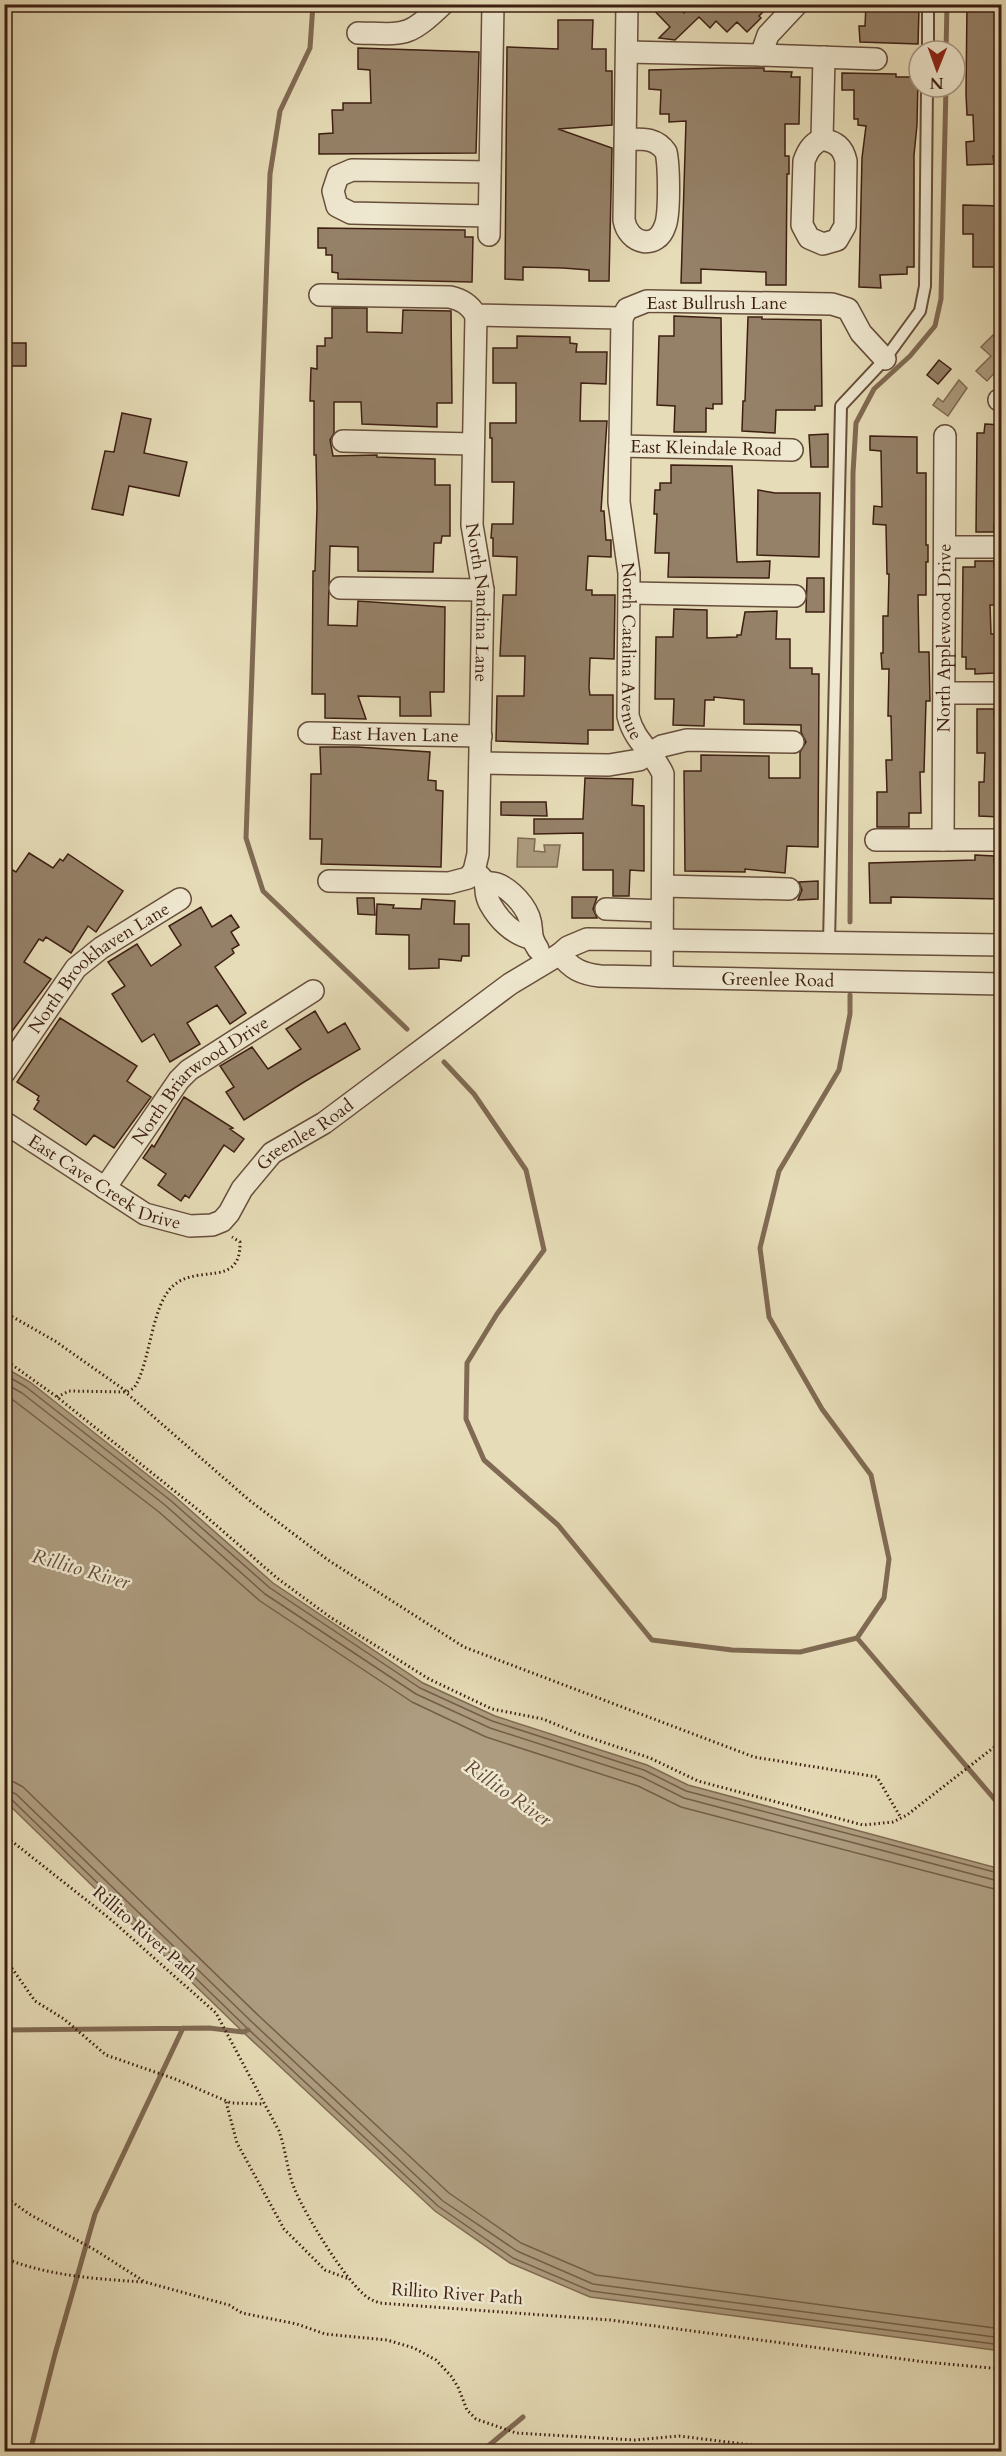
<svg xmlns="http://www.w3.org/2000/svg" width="1006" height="2456" font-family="Cardo,serif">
<rect width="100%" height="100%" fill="#e6dcb7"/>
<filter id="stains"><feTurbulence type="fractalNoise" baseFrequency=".00333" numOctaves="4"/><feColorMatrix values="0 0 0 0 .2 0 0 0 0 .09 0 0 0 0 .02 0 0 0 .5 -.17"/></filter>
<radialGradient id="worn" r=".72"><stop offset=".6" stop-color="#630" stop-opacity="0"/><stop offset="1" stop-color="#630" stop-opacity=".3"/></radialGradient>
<!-- water -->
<path fill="#ad9c7f" stroke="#806a53" stroke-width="1.5" d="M993,335L1001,343V366L987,381L976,371L991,356L981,347Z
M959,380L967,388L948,416L933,405L938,398L943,402Z
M518,838L535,839L534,851L545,852L544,845H560L557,867H517Z
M4,1367L30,1382L173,1495L273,1583L423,1683L495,1716L647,1765L688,1785L1001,1869V2351L590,2297L510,2263L435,2211L243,2032L5,1801Z"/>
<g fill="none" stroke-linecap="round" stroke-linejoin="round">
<!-- shore -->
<path stroke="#755e48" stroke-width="1.5" d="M4,1374L26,1387L170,1500L270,1588L420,1688L492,1721L644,1770L686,1791L1002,1874
M4,1383L22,1393L165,1505L265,1594L416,1694L490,1728L642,1777L684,1798L1002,1882
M4,1393L159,1512L260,1601L412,1702L486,1737L638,1786L681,1807L1002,1891
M4,1780L14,1782L23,1787L259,2016L449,2193L521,2243L596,2275L1002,2329
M4,1789L16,1794L253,2023L443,2201L517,2251L593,2284L1002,2338
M4,1797L11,1799L247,2028L438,2206L513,2258L591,2291L1002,2345"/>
<!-- stream -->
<path stroke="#806a53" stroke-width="5" d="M313,4L310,48L280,111L270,174L246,838L263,891L407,1029
M946,51L947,4
M850,922L853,473L856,423L874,389L910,356L935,326L941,299L946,87
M444,1062L474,1094L526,1170L544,1250L497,1314L467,1363L466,1419L484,1460L558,1525L652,1640L732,1650L800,1652L857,1638L884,1598L889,1559L871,1475L822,1409L769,1317L760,1248L779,1171L839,1070L850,1014V995
M857,1638L1002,1808
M4,2030L209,2028L243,2032L248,2030
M30,2452L55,2354L95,2214L183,2028
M481,2452L523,2417"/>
</g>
<!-- building -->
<path fill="#958168" stroke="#3d1f12" stroke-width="1.5" d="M648,4H676L684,13L689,8L686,4H771L759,16L761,18L747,32L737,22L727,32L716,21L710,28L699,17L675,40L659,38L670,27Z
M866,4H894V8L919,7L918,44L860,42L859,26H865Z
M967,4H998V44H1002V156H993L994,164L967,165L966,142L974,141L973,115H967L966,94Z
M558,20H593L592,49H606V71H612V125L558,129L612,148L609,281H589V270L563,268L523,267V280L505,279L507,47L558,49Z
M358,48L479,52L476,153L319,154V134L333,133L332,110H343V103H371L370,70L358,69Z
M724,68H764V71L792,72L791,77H800L799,124H785V156H789V174H787L786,285H766V272L701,269V283H681L686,121L669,122V114H660L661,90L649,89V70Z
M842,73L896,74V77H918L917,125L914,155V267H907V274L880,275L881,288L859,287L862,158L866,126L858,125V119H854V90H842Z
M963,205L1002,206V267H973V234H963Z
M318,228L465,230V237H473L472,282L338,279V273L332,272V255H326V248H318Z
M332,308H367V332L402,333L403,310L451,311L452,403H437V427L362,424L361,402H334V433L330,440L333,456L377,455V457L435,459V485H450V536H442L441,543H434L433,572L358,571V547L330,546L328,625L357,626L358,601L445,607L444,692H430L431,716H400V697L358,696L366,719L325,718V694H312L313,571H315L317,508L316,455H314V401H310L311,368L317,369V346H325V338H332Z
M674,316L721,318L722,404H713V409L706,408V432H674L675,406L657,405L659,336H674Z
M748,317H762V319L821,320L822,406H815V410H776L775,433L742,431L743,401H745Z
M517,336L570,337V343L577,344L576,352H607L606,384L581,383L580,421H607L601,511H604L606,540H611V557L588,556L586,590H592V595H615L614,659L590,658L589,688L590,695H613V730H588V744L496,741L497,696H524L525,656H500L503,595H516L517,557L493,556V538H491L492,524H513L514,482H492V438H490V423H516V383H493V348H517Z
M4,343H26V366H4Z
M939,360L951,369L938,384L927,375Z
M122,413L151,419L144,453L187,462L179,496L129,486L123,515L92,509L105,451L114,452Z
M985,424L1002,425V524H994V532H976L977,433H984Z
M828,434V467H811L809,435Z
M870,436L917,437V473H926V545H928V562H926V595H918L919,652H929L930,701H926L924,772H920L921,813H909V827H877V792H887L886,760H892L891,716H888L889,669H882L881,653H883V616H888L889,574H887L886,525L873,524L874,506L882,507L881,451L870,450Z
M671,465L732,466L737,562L770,561L769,578L668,577L669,553H655L657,514H654L655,490H660V483H671Z
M758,490L775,493H820L819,557L757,555Z
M975,561H994V567H1002V605H990L991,634H1002V671L994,673L975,674V669H966V657H962L963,567H975Z
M807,578H824V612H806Z
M674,609L707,610V638L737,637V635H741L745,612L777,611L776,639H790V668H812V674H819L818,847L787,846L785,873L745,869V872L685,871L684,771H701V755L769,756V778H800V752L806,742L801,732V725L744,724V700L714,697V700H705L704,726L673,725L674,699H655L656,637H673Z
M977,709H994V716H1002L1000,817L979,816V782H984L985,753H977Z
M320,747H357L430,752L428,780L436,781V790L443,791L441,867L321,864L322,839H310L311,774H321Z
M585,778L633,779L632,805L644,806V871L630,870L629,896H613V870H583V833L534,834V819H583Z
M501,802H546L547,816L501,815Z
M29,853L53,868L60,859L63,861L68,854L123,891L96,932L88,926L71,953L46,937L43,941L39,939L24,962L51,979L4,1042V865L16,872Z
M975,855L994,856V863L1002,864V899L891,897V903H870L869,863L975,860Z
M818,881V899L798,900L802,890L799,882Z
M572,897H597L593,909L597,918H572Z
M357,898H374L375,915L358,914Z
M422,899L455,901L454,924H469V956H462L461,961L439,959V968L409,969V935L376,934L377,904L394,905L393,908L421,909Z
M201,907L212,927L231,915L239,927L231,932L239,945L232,949L234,953L215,967L246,1013L230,1024L217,1005L187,1023L200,1044L170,1062L154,1034L142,1042L112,994L125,986L108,962L137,944L151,966L181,945L169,926Z
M315,1011L328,1033L345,1023L360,1049L304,1082L244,1120L226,1092L234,1087L220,1066L252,1047L268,1069L301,1049L286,1029Z
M60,1018L137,1066L127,1081L151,1097L114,1148L94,1135L86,1145L34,1109L39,1101L37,1100L39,1096L17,1082Z
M184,1097L233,1128L230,1129L244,1139L234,1152L224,1145L189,1198L185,1195L181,1201L158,1185L166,1174L143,1158L152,1145L154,1147Z"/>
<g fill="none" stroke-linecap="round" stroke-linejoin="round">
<defs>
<path id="lane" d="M928,51V4
M829,942L841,406L885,359L920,311L925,286L927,87"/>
<g id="street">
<path d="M358,33C406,34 407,38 443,4"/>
<path d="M627,52L761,55L768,35L797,4"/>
<path d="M761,55L876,59"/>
<path d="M625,139C641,139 656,137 666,152C669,165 670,214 665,226C657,251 628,244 624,220L627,4"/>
<path d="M822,139C836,142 843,147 846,161L845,226L837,240L823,244L809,238L802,225L804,161C808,150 812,144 822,139Z"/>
<path d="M822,139L824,57"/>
<path d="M489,216L351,213L337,206L333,191L338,176L352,170L490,172"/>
<path d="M489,235L493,4"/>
<path d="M320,295L450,297C462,300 469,304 476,315L622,318L627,309L647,301L832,304L848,309L861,333L885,359"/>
<path id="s1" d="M476,315L472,525L483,590L478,854L474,871C493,886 481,888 490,904C499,920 513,934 530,938"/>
<path id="s2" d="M622,318L619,502L629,573L628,716C635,743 653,751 663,774L662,977"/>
<path d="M999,400H1002"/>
<path d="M343,441L473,444"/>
<path id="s3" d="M620,446L792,450"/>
<path d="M945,547H1002"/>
<path d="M340,588L483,590"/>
<path d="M630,593L795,596"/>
<path d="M944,693H1002"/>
<path id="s4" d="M309,733L481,736"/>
<path d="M480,763L609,765L639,760L662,746L687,740L793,742"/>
<path d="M876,840H1002"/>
<path id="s5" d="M943,840L945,436"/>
<path d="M329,881L449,883L468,878L474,871"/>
<path d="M487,883C504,881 523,902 529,917C534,931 528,934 538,949"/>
<path d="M663,886L789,889"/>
<path d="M606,909L662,911"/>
<path id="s6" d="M560,954C571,969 582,974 600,976L1002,984"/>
<path id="s7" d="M4,1073L76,968L101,948L180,899"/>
<path id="s8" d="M4,1122L145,1214L190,1226L212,1225L222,1221L229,1213L242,1189L272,1153L324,1123L510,984L560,954L568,947L587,939L1002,945"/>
<path id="s9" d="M105,1188L179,1080L189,1070L313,991"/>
</g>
</defs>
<!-- lane casing -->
<use href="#lane" stroke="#674e3b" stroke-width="14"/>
<!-- street casing -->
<use href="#street" stroke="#674e3b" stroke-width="24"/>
<!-- path -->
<path stroke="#3d1f12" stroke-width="3" stroke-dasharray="1.5 3" stroke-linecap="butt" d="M4,1312L55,1341L126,1391
M4,1359L57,1397L202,1513L277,1578L330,1617L429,1679L492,1709L543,1719L579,1734L650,1758L698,1781L863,1825L893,1822L907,1815L1002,1741
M124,1391L249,1500L328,1560L464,1647L754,1757L877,1777L901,1818
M57,1397L69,1391L127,1392L134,1388C151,1362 151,1304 174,1285C199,1264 241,1288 240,1242L232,1237
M4,1835L109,1918L216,2013L279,2131C286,2150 287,2171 295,2190C305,2214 346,2282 367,2297C371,2300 375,2301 379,2303L610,2320L925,2362L1002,2369
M4,1957L35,2001L64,2019L106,2055L175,2079L231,2103L264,2104
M226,2102L237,2143L284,2229L325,2270L349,2279
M4,2196L29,2214L95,2250L145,2282L229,2305L242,2313L297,2324L325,2334L387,2340L414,2348L436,2360L451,2376L458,2387L467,2410L476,2419L516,2433L635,2440L679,2436L776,2448L804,2449L849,2450L933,2446L1002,2449
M4,2258C48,2276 97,2279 143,2282"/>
<!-- lane -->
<use href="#lane" stroke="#efe8d0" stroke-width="10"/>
<!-- street -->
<use href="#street" stroke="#efe8d0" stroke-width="21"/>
</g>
<g text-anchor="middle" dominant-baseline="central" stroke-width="5" stroke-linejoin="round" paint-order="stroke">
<!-- street labels -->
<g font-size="18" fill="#3d1f12" stroke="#efe8d0">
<text x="717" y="303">East Bullrush Lane</text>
<text stroke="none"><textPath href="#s3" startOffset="86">East Kleindale Road</textPath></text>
<text stroke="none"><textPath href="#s1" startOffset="288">North Nandina Lane</textPath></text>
<text stroke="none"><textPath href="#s5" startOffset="202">North Applewood Drive</textPath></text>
<text stroke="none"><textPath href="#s2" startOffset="334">North Catalina Avenue</textPath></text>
<text stroke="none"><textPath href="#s4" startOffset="86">East Haven Lane</textPath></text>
<text stroke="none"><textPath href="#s7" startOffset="144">North Brookhaven Lane</textPath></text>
<text stroke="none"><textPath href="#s6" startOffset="225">Greenlee Road</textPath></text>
<text stroke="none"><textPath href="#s9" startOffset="146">North Briarwood Drive</textPath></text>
<text stroke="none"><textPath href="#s8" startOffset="370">Greenlee Road</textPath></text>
<text stroke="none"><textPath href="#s8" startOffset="118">East Cave Creek Drive</textPath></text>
<text transform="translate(145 1933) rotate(41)">Rillito River Path</text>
<text transform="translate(457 2294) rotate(4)">Rillito River Path</text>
</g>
<!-- water labels -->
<g font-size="20" font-style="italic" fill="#644b38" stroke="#efe8d0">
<text transform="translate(81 1569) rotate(16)">Rillito River</text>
<text transform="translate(508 1793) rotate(35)">Rillito River</text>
</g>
</g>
<!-- margin -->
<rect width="1006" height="2456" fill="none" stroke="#e6dcb7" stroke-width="24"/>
<rect x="6" y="6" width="994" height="2444" fill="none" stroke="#3d1f12" stroke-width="3"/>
<rect x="12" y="12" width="982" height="2432" fill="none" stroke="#3d1f12" stroke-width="1.5"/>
<!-- north arrow -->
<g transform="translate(937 69) rotate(181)"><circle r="28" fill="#efe8d0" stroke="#a89884" stroke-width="1.5"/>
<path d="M0-4.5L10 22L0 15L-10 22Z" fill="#8f2418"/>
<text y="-9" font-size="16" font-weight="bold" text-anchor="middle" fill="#3d1f12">N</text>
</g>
<rect width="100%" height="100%" filter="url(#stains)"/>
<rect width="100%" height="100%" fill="url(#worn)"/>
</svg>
